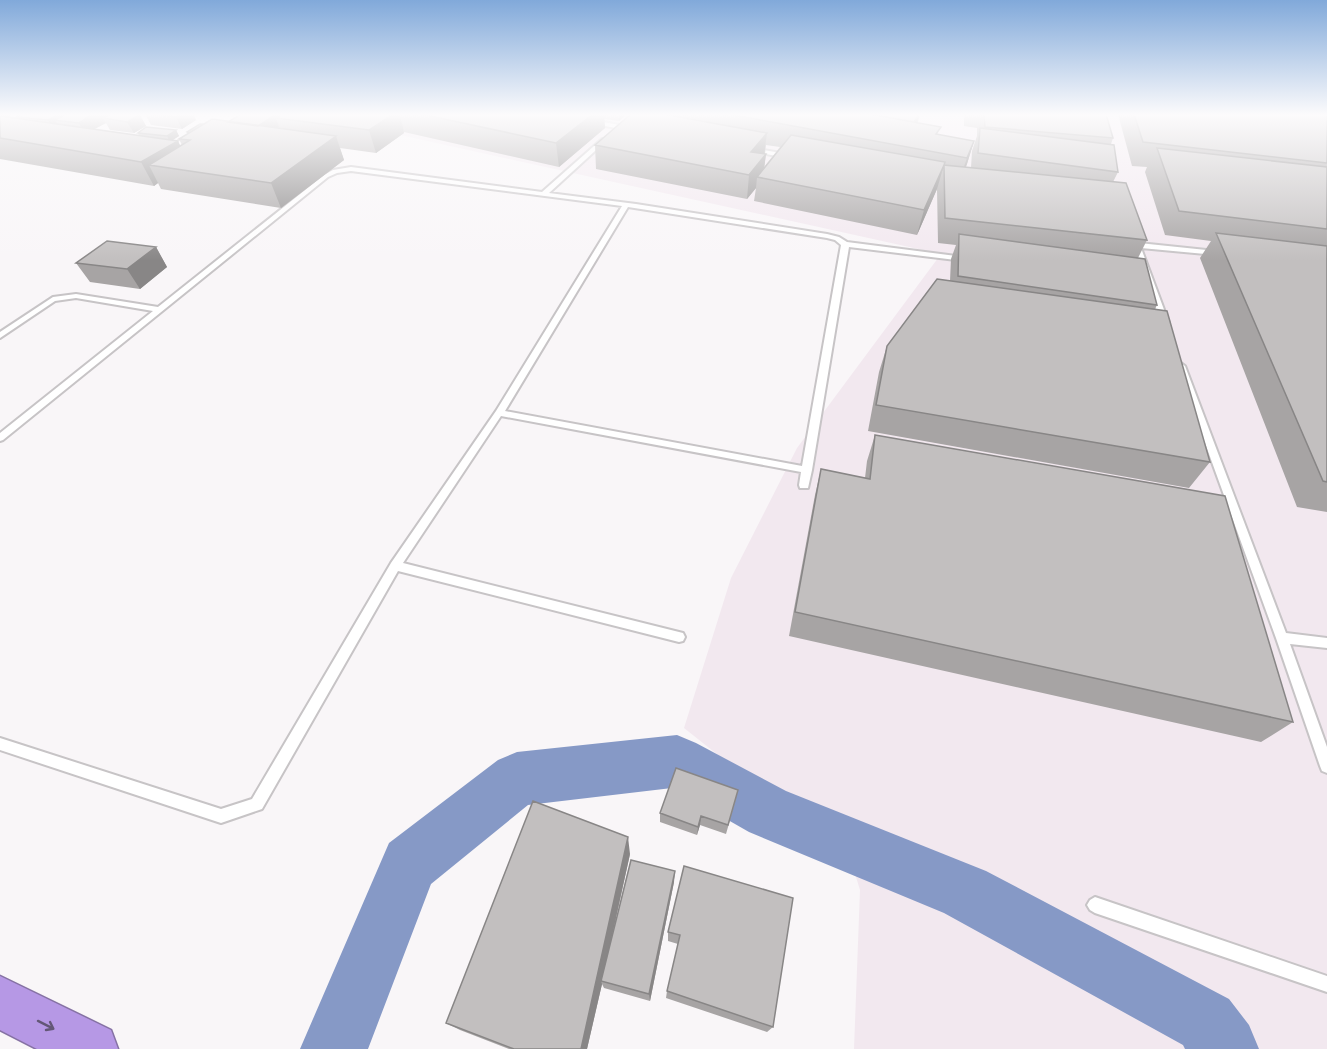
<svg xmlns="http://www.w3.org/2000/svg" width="1327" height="1049" font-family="'Nunito Sans',sans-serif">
<rect width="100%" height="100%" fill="#f9f6f8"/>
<!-- built -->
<path fill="#f2e8ef" d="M305,114H1327V1049H854L860,890L836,812L742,774L684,728L731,578L797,448L941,254Z"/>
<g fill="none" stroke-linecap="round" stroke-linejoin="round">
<!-- river -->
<path fill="#8699c6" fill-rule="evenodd" d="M677,735L696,743L786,791L986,871L1229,999L1249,1025L1259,1049H1185L1183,1045L944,913L749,832L672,788L528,805L431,884L368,1049H300L389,843L498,760L517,752Z"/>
<defs>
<path id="lane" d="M593,120L630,127L633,129L630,131L591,123L590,122Z
M602,139L607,140L549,193L636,204L827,234L839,237L847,242L964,257L968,259L964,261L849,247L812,470L808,488H800L799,485L801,472L501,416L403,563L683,633L685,637L683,641L679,642L398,571L262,809L221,823L0,750V738L221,809L252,799L391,563L496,411L622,206L351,171L337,173L328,177L3,440L0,441V433L153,311L76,298L55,301L0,338V332L53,297L76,294L158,307L324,175L333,170L351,167L542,192ZM628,207L827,238L835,240L841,245L802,466L505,411Z
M752,148L787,154L790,156L787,158L750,151L749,150Z
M1132,240H1138L1139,243L1216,251L1220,253L1216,255L1141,248L1169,323L1168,325H1165L1161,323L1132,245Z
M1181,363L1185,366L1286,633L1327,638V648L1290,644L1327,747V773L1322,771L1320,766L1276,638L1177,366Z
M1095,897L1327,976V992L1095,913L1090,910L1087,905L1090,900Z"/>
<path id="highway" d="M0,976L111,1030L118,1049H37L0,1030Z"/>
</defs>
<!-- lane casing -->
<use href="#lane" stroke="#c7c4c6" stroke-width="4"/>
<!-- highway casing -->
<use href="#highway" stroke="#8672a4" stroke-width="3"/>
<!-- lane -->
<use href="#lane" fill="#fff" fill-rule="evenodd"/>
<!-- highway -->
<use href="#highway" fill="#b698e5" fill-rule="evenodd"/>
</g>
<!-- wall -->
<path fill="#a7a4a4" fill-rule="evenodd" d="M0,114L10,116L7,117L17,119L16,117L140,115L146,126L134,133L110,130L106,123L94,129L139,136L138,133L176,130L179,136L172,140L178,141L180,146L182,145L179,139L187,134V132L204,124L228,122L241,114H627L619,121L604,119L605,128L559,167L404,132V133L376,153L340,148L344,160L281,208L161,189L158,183L154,186L0,159Z
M145,114H193L196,120L182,129L151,125Z
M674,114H920L917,123L938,135L974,141L966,167L971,168L972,151L977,136V128L964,126V114H1106L1113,138L1111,144L1118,172L1113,182L1147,240L1138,258L1157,305L1155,309L1210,462L1189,488L868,431L879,372L887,346L950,281L951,259L956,245L938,243L937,189L917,235L754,201L756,188L747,199L596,169L595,145L674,116ZM766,145L780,147L764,167L766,154H765Z
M1118,114H1327V512L1297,507L1200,258L1211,241L1165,235L1145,172L1147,167L1132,166Z
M156,247L167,267L140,289L90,282L76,263Z
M875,435L1293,722L1261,742L789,636L815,495L821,469L865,478L867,461Z
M736,799L726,834L700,825L697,835L660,822V813Z
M630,854L616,918L674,882L650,1001L604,988L602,984L587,1049H509L460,1030L446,1023Z
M793,898L773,1027L767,1032L666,998L667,991L678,944L668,941V932Z"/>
<!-- shaded-wall -->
<path fill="#888686" d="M0,114H9L10,116L0,121Z
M59,114H86L55,120L60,129L55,132L48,120Z
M93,114H118L103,118L106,123L85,134L79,123Z
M181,114H193L196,120L182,129L176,117Z
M276,114H289L276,118L279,127L262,138L257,127Z
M393,114H400L404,133L376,153L369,130Z
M593,114H604L605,128L559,167L556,143Z
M619,114H627L619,121Z
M919,114H920L916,129L912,126Z
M140,115L146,126L134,133L127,122Z
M176,130L179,136L170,142L167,136Z
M767,133L764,156L751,152Z
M336,136L344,160L281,208L271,183Z
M178,141L189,164L149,165L158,183L154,186L141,162Z
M974,141L967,164L959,181L967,158Z
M766,154L763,178L757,177L756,188L747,199L749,175Z
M944,165L937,189L917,235L924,210Z
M156,247L167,267L140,289L127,269Z
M701,816L700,825L697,835L698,827Z
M628,837L630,854L602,981H601L602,984L587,1049H581Z
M675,871L674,882L650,1001L649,994Z"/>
<!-- building -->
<path fill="#c2bfbf" stroke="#888686" stroke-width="1.5" d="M21,114H59L48,120L16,117Z
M66,114H93L79,123L55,120Z
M111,114H138L140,115L127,122L103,118Z
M152,114H181L176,117Z
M241,114H276L258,126L228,122Z
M282,114H393L369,130L276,118Z
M421,114H593L556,143Z
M631,114H663L767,133L751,152L766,154L749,175L595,145Z
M728,114H869L941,127L936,134L974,141L967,158Z
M869,114H919L914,122Z
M984,114H1106L1113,138L985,127Z
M1134,114H1327V163L1143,142Z
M0,116L178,141L141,162L0,138Z
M212,119L336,136L271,183L149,165L190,140L179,139Z
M200,124H204L189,133L187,132Z
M146,127L176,130L167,136L138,133Z
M980,128L1114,145L1118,172L978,153Z
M791,135L945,162L944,165L1126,183L1147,240L945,218L944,165L924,210L757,177Z
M1157,148L1327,167V229L1179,211Z
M1216,233L1327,246V482L1323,481Z
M959,234L1145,259L1157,305L958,276Z
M107,241L156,247L127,269L76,263Z
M937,279L1167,311L1210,462L876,405L887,346Z
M875,435L1225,496L1293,722L795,612L821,469L870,479Z
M676,768L738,790L728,825L701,816L698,827L660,813Z
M533,801L628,837L581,1049H514L446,1023Z
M631,860L675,871L649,994L601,981Z
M684,866L793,898L773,1027L667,991L680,935L668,932Z"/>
<!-- one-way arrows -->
<defs><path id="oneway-shaft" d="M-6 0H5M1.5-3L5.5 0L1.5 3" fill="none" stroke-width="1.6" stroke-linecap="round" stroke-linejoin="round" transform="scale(1.5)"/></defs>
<use stroke="#635776" href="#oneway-shaft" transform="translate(46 1025) rotate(27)"/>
<!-- sky -->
<linearGradient id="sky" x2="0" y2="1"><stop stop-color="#81a9da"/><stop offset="0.44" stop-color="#fcfbfc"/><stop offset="1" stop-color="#fcfbfc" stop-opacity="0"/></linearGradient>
<rect width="1327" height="261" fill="url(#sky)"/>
</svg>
